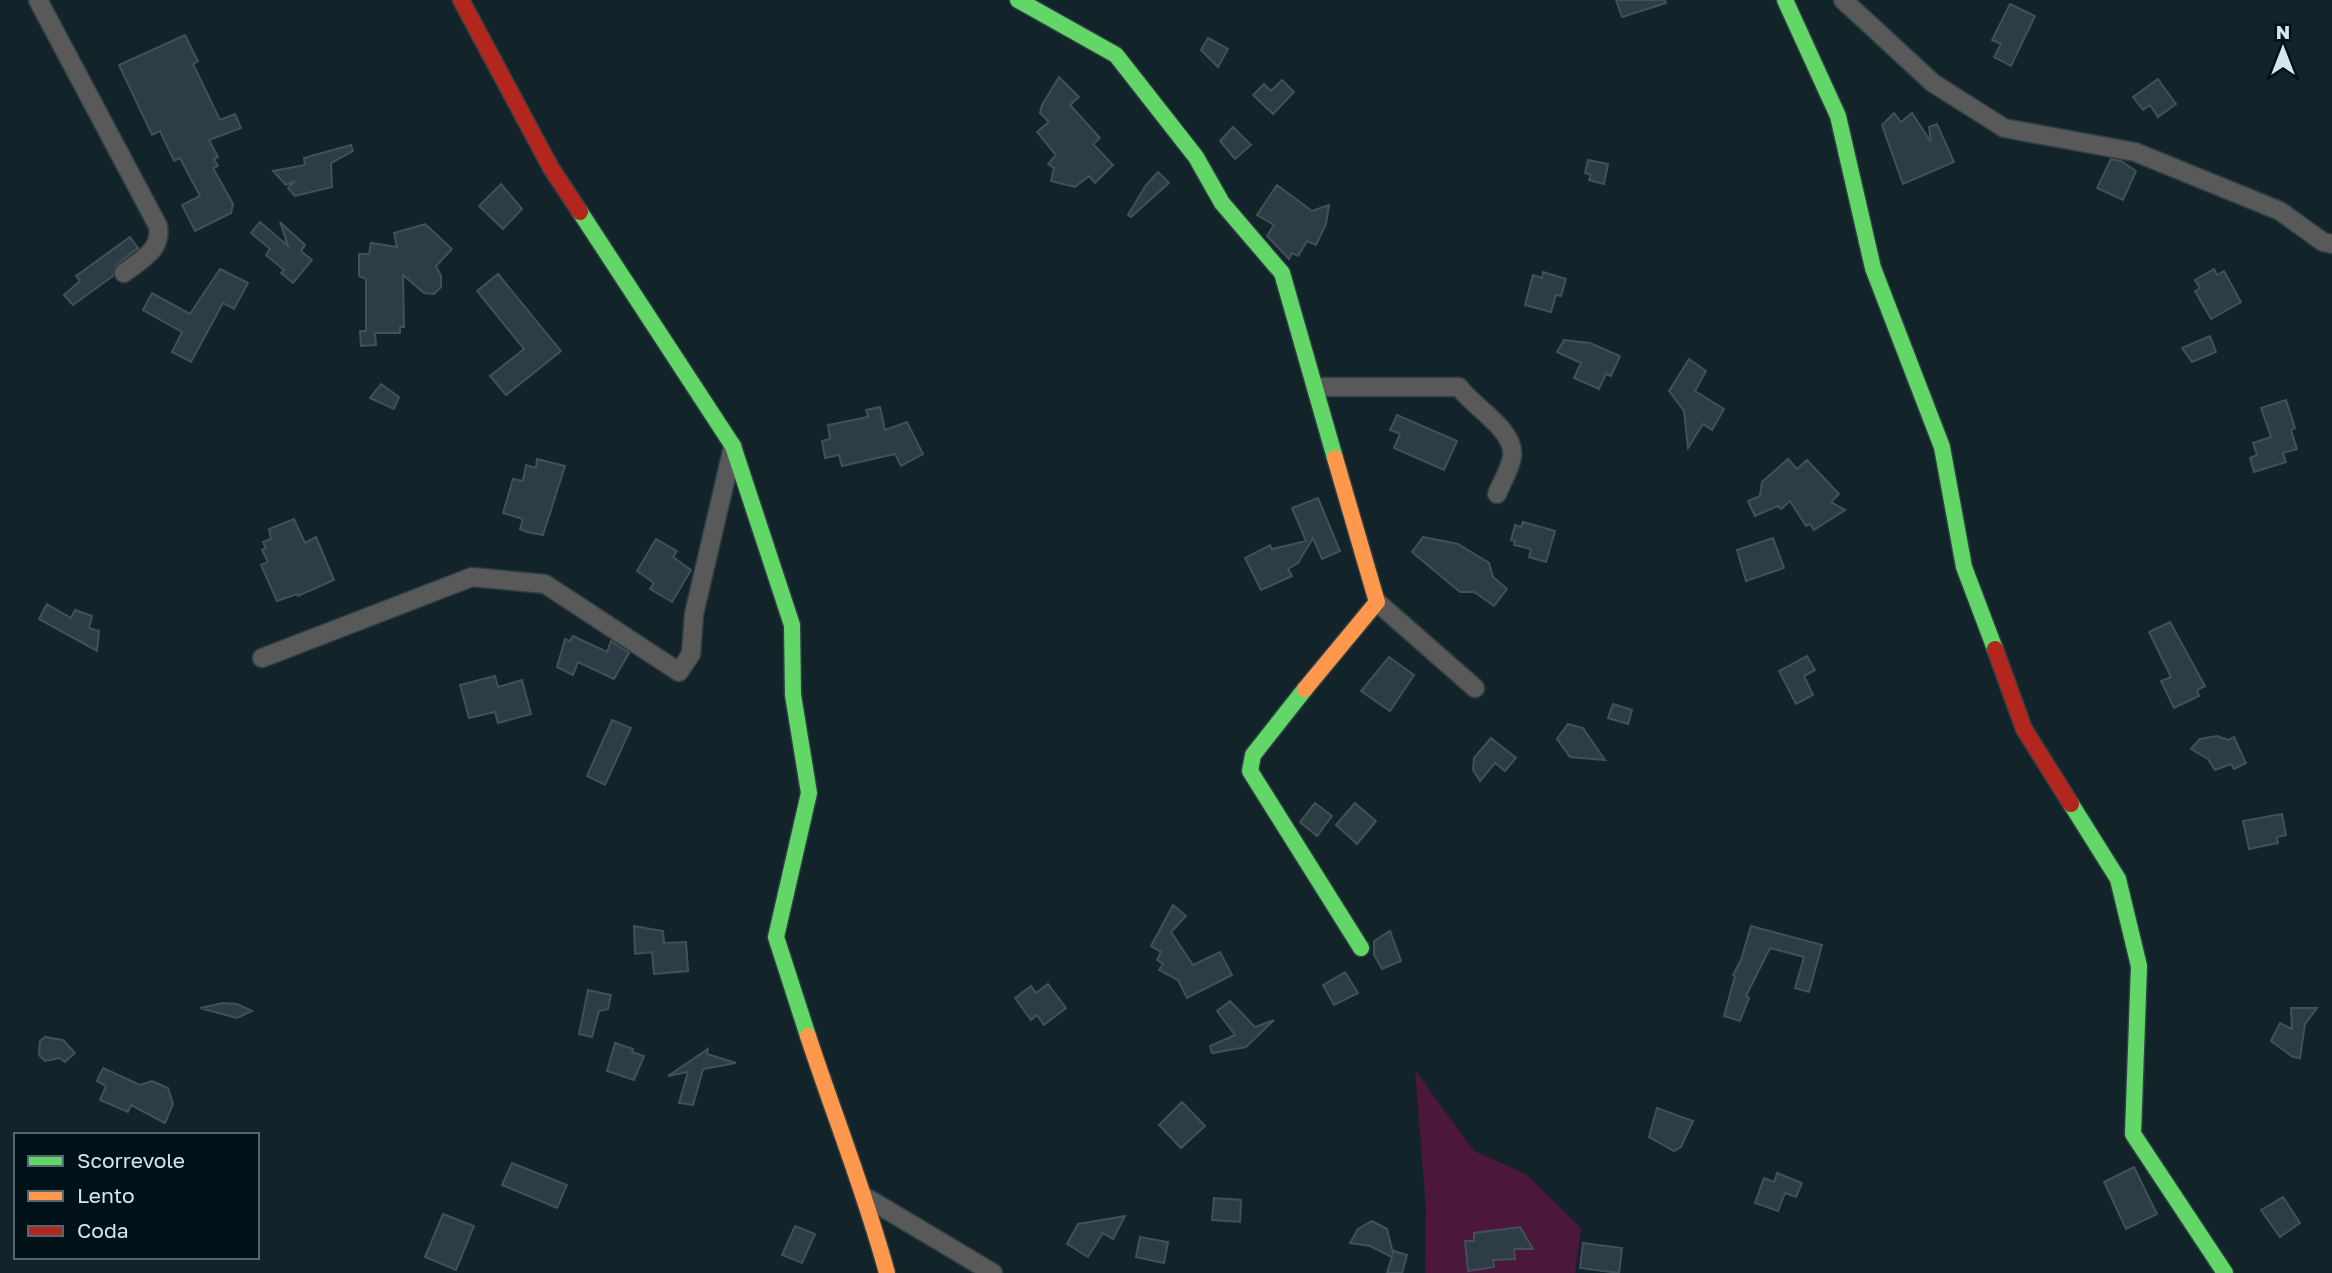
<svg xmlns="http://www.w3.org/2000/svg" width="2332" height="1273" font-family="'Golos Text',sans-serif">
<rect width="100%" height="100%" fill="#12242a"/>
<!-- green -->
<path fill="#4b173a" d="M1415,1070L1474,1151L1526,1174L1581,1228L1575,1273H1425L1426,1209Z"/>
<!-- building -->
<path fill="#2e3c45" stroke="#425058" stroke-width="2" d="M1616,0H1665L1666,3L1622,17Z
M2010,4L2035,16L2011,66L1994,57L2001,44L1992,40Z
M185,35L198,61L193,64L220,120L235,114L241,128L209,140L218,157L214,159L218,166L213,168L233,204L231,213L195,231L182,205L200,196L180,158L174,161L160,131L152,135L119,65Z
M1208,38L1228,49L1218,67L1201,50Z
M1059,77L1079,97L1070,105L1100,138L1093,144L1113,165L1095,183L1089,176L1075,187L1051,181L1054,168L1048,164L1056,155L1037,132L1049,122L1040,113L1042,105Z
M2158,79L2176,104L2158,117L2150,105L2143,110L2133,97Z
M1282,80L1294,92L1273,114L1253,95L1264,84L1271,91Z
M1894,113L1901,122L1912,113L1931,142L1929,127L1937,124L1954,162L1903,184L1882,125Z
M1233,127L1251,145L1235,159L1220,141Z
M351,145L353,151L331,163L332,187L295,196L288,188L295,181L286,185L273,171L305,165L304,158Z
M2111,159L2121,161L2136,171L2123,200L2097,188Z
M1588,160L1608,164L1604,184L1589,180L1591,175L1585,173Z
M1158,172L1169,183L1131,217L1128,215L1146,185Z
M501,184L522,209L503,229L479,206Z
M1277,185L1312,211L1329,205L1326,224L1316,245L1307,241L1298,256L1292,253L1289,259L1267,236L1274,225L1257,215Z
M260,222L288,246L280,222L305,245L301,251L312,260L293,283L281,273L284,270L266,255L270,249L251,233Z
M425,224L452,249L436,266L441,276V287L434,294L424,293L403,275L404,327H400V333H375L376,345L361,346L360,331H366V279L359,276V254H369L371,243L397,247L394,233Z
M130,237L138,248L117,264L113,276L73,305L64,295L80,281L76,276Z
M220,269L248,283L234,309L223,303L191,362L172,352L182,332L143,310L152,293L190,314Z
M2214,269L2217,275L2224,271L2241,302L2211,319L2195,291L2200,288L2195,280Z
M1543,272L1566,279L1561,296L1556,295L1551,312L1525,305L1533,275L1542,278Z
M498,274L561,351L506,395L490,376L524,349L477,291Z
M2210,336L2216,352L2192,362L2182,348Z
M1564,340L1590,343L1620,356L1611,376L1606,374L1599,389L1574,378L1581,363L1557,352Z
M1689,359L1706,371L1695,391L1724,409L1712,430L1703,424L1688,448L1684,411L1669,391Z
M381,384L399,397L394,409L370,398Z
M2286,400L2295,428L2291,430L2297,449L2283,453L2286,462L2254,472L2250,458L2257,455L2253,443L2271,437L2261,408Z
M880,407L885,430L907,422L923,454L901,466L895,454L842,466L839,455L825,458L822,441L830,439L828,425L868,417L866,410Z
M1397,415L1457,441L1444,470L1394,448L1400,434L1390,430Z
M537,459L565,466L543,535L527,532L520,529L523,519L503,513L513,479L523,481L526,465L536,468Z
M1788,459L1797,469L1807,460L1839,494L1831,502L1845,510L1814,530L1810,524L1806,526L1790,501L1781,509L1778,506L1755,516L1748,501L1760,496L1762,482Z
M1318,498L1340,551L1322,559L1313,538L1298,563L1288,569L1292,576L1261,590L1245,558L1270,545L1272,549L1306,541L1292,508Z
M294,519L305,543L316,537L334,580L298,596L297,594L277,601L261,565L268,562L262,550L266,548L263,542L271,539L269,529Z
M1523,522L1555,531L1546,562L1529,557L1531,549L1514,545L1515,541L1511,540L1515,525L1521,527Z
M1423,537L1458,544L1489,563L1493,577L1507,589L1494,606L1474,592H1460L1412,552Z
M1773,538L1784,568L1746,581L1737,550Z
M656,539L677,551L673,557L691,570L672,602L650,589L654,583L637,571Z
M47,604L71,618L75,610L92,616L89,628L99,631L97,651L39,619Z
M2170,622L2205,686L2197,690L2199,696L2174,708L2161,681L2171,677L2149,632Z
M573,636L607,652L611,641L629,653L614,679L578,662L573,675L557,667L565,639L570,641Z
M1807,656L1815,670L1804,676L1813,695L1796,704L1779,671Z
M1389,657L1414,675L1390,711L1361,691Z
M495,676L498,687L522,680L531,714L498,723L495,712L469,718L460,685Z
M1613,704L1632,710L1628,724L1608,718Z
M612,720L631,728L605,785L587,776Z
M1568,724L1583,728L1605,760L1570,757L1557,739Z
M2217,736L2228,740L2234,737L2246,763L2234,769L2231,764L2215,770L2208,759L2191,749L2200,739Z
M1491,738L1516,758L1505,771L1495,763L1480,781L1473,770L1474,758Z
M1315,803L1332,816L1317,836L1300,822Z
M1355,803L1376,821L1357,844L1336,825Z
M2282,814L2286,835L2277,837L2278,843L2249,849L2243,821Z
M1173,905L1186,916L1171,932L1193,965L1220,952L1232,975L1187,998L1178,980L1159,970L1163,964L1157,960L1161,952L1151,946Z
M634,926L663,931L664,943L686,942L688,971L654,974L652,952L635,954Z
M1751,926L1822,945L1809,992L1795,988L1804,957L1770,948L1746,996L1749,998L1740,1021L1724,1016L1735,976L1733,975L1741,960Z
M1390,931L1401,961L1382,969L1374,955V941Z
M1345,972L1358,993L1334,1005L1323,985Z
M1048,984L1066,1008L1044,1025L1037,1015L1031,1020L1015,998L1031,986L1036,993Z
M588,990L611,995L608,1009L599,1011L592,1037L579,1034Z
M1230,1001L1255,1027L1274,1020L1246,1047L1212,1053L1210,1046L1235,1035L1217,1011Z
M223,1003L237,1004L252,1011L237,1018L200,1008Z
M2291,1008H2317L2305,1024L2300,1058L2293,1057L2271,1041L2280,1023L2292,1029Z
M45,1037L63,1040L75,1053L65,1062L60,1058L45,1061L39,1055L40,1041Z
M615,1043L633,1049L632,1052L644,1056L634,1080L607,1071Z
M708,1049L707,1054L736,1063L703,1069L693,1105L679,1103L688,1072L668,1076Z
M103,1068L140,1085L152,1081L168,1088L173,1104L165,1123L131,1105L128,1112L100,1100L106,1086L97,1081Z
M1182,1102L1205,1126L1181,1148L1159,1125Z
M1657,1108L1693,1121L1681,1147L1674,1151L1649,1137Z
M512,1163L567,1185L557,1208L502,1185Z
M2134,1167L2157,1214L2126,1229L2104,1182Z
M1777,1173L1802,1183L1796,1197L1785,1193L1778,1211L1755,1203L1764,1178L1774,1182Z
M2283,1197L2300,1223L2280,1237L2261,1210Z
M1214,1198L1241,1200L1240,1222L1212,1220Z
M443,1214L474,1226L456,1270L425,1257Z
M1125,1216L1113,1239L1103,1233L1088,1257L1067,1244L1078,1224Z
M1372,1221L1387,1229L1393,1253L1394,1251L1407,1255L1402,1273H1387L1392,1257L1370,1246L1350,1243L1358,1229Z
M795,1226L815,1234L802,1263L782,1255Z
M1520,1227L1533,1249H1514L1515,1259L1493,1260L1494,1267L1468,1271L1465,1241H1474V1233Z
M1140,1237L1168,1242L1164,1263L1136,1257Z
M1583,1243L1622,1248L1619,1273L1580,1268Z"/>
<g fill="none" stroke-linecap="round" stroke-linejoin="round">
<defs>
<path id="street" d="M38,0L158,226C162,250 142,259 124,273
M1843,0L1933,83L2004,128L2135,152L2280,211L2323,242L2332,244
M1317,387H1459C1473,407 1516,430 1512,457C1510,469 1502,482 1497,494
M1377,602L1475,688
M262,658L472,577L545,584L679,672L691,654L694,614L733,447
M867,1198L993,1273"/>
<path id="fast" d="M1018,0L1116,55L1196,157L1222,203L1282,273L1335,458
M1785,0L1838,116L1873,268L1942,447L1964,567L1995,649
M580,212L733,446L792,625L793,695L809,793L776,937L808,1036
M1305,689L1253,755L1250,771L1361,948
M2071,804L2118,879L2139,966L2133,1134L2225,1273"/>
<path id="slow" d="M1305,689L1377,602L1335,458
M808,1036C834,1115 865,1192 887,1273"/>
<path id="jam" d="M461,0L551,168L580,212
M1995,649L2024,729L2071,804"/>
</defs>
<!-- street casing -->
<use href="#street" stroke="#2e3f44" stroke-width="21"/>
<!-- fast casing -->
<use href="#fast" stroke="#2e3f44" stroke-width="19"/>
<!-- slow casing -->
<use href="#slow" stroke="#2e3f44" stroke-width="19"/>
<!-- jam casing -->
<use href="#jam" stroke="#2e3f44" stroke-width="19"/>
<!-- street -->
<use href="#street" stroke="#585958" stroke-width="18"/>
<!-- fast -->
<use href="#fast" stroke="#63d668" stroke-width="16"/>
<!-- slow -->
<use href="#slow" stroke="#ff974d" stroke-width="16"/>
<!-- jam -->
<use href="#jam" stroke="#b3261e" stroke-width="16"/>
</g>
<!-- legend -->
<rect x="14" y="1133" width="245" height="126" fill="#021117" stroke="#55676f" stroke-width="2"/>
<rect x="28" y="1156" width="35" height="10" fill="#63d668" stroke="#55676f" stroke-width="2"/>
<text x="77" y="1168" font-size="21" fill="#d1e8f2">Scorrevole</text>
<rect x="28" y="1191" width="35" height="10" fill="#ff974d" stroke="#55676f" stroke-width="2"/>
<text x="77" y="1203" font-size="21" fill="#d1e8f2">Lento</text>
<rect x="28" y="1226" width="35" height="10" fill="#b3261e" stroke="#55676f" stroke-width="2"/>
<text x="77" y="1238" font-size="21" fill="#d1e8f2">Coda</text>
<!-- north arrow -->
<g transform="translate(2283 49)" stroke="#021117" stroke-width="5" paint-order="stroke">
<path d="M0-5L12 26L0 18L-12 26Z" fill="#d1e8f2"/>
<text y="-10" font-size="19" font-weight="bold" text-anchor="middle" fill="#d1e8f2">N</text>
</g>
</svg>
